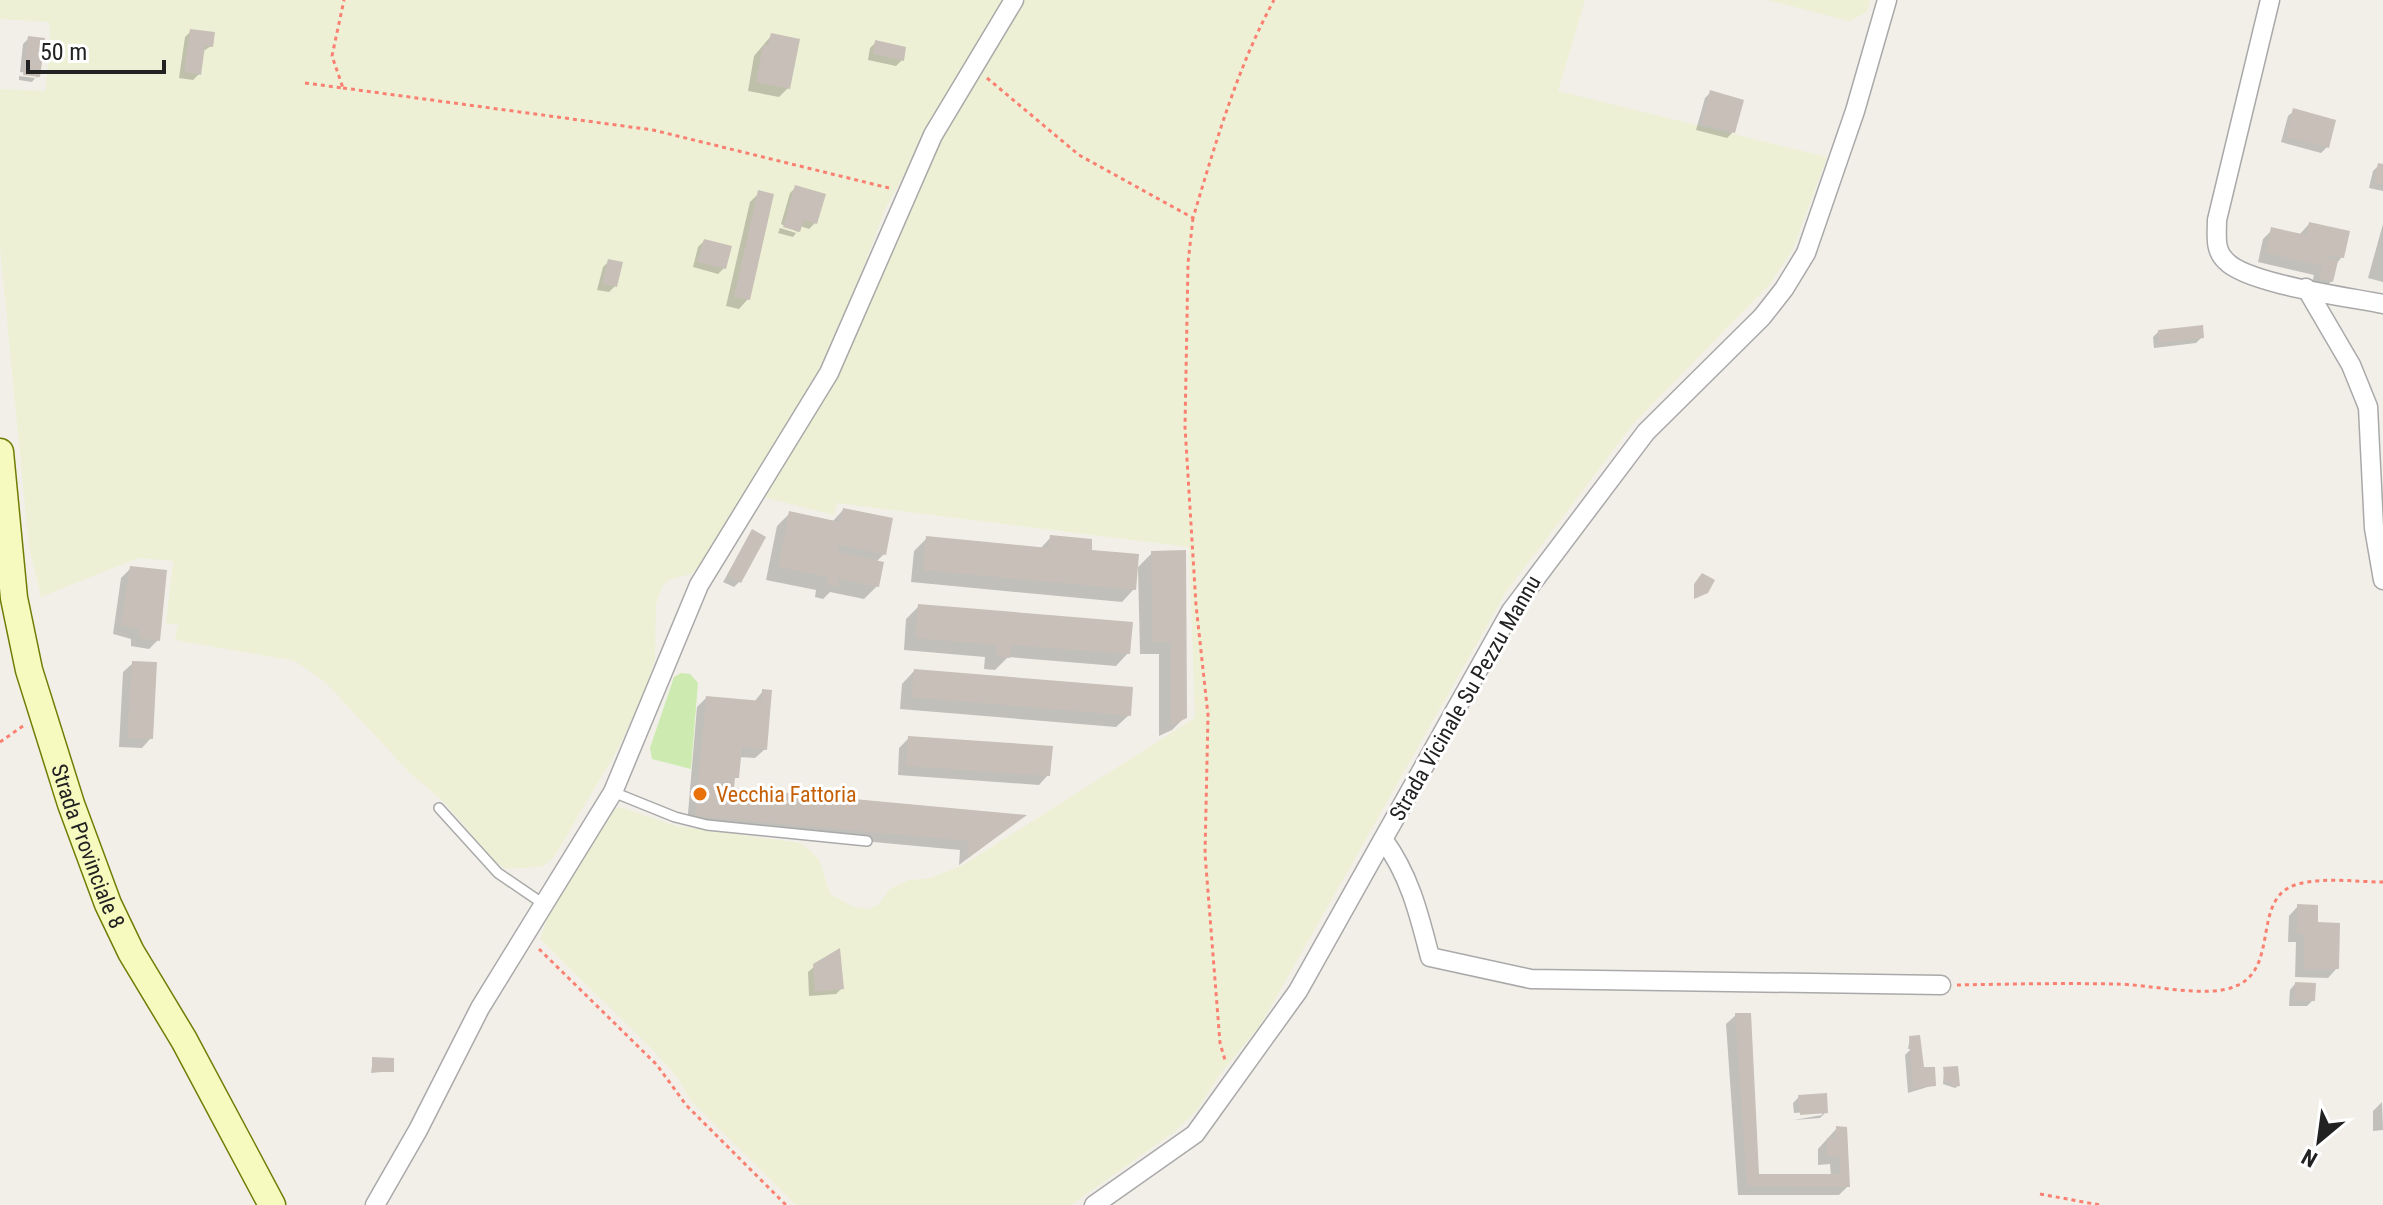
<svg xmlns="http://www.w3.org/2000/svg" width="2383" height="1205" font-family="'Roboto Condensed',sans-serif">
<rect width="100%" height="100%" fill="#f2efe9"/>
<!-- farmland -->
<path fill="#eef0d5" d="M0,0H1003L885,209L855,291L819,370L702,564L691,574L671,579L663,585L656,604L655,659L646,688L619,747L554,857L542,867L505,869L493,860L444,802L409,772L325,682L295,661L175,640L178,624H166L173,561L138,558L41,597L29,547L0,248V89L45,91L51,45L49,22L0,19Z
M1025,0H1585L1558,91L1827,157L1793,249L1770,284L1633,424L1506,592L1261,1024L1220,1074L1197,1110L1174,1132L1071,1205H796L691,1101L678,1078L652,1049L540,939L547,918L608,812L620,807L676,826L801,843L819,859L830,894L854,907L868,909L878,905L890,889L909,880L930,878L963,865L1195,718L1189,547L837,503L834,515L763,497L938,143L971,84Z
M1767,0H1870L1867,12L1849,21Z"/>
<!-- grass -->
<path fill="#cdebb0" d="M681,673L690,674L698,683L691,769L652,759L650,748L674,677Z"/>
<!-- shadow -->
<path fill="#0003" d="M191,31L211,46L202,52L199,74L193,80L179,78L185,37Z
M771,36L788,88L779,97L748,91L754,56Z
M29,38L38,76L36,78V74L20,72L23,44Z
M876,42L902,60L896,66L868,60L870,48Z
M19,76L35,78L32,82L19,80Z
M1711,92L1733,132L1727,138L1696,130L1705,98Z
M2294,111L2327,147L2321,153L2281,142L2288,116Z
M2379,165L2383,166V191L2369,188L2373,171Z
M796,187L815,223L809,229L800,226L798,232L781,224L790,193Z
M759,193L748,299L739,309L726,306L750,202Z
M2309,224L2342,257L2336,264L2332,281L2322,290L2311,288L2314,275L2258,262L2263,239L2272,230L2300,234Z
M2383,224V282L2368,278Z
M780,228L796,233L793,237L778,233Z
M704,241L724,268L718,274L693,267L698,247Z
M609,261L615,286L609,292L597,290L603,267Z
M2159,331L2202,337L2196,343L2154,348L2153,337Z
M843,510L884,554L876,562L877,586L864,599L830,592L823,599L815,597L816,590L766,580L777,526L790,513L832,522Z
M753,531L740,581L734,587L723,582Z
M1051,537L1089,551L1134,589L1122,602L911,582L914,551L927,538L1040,549Z
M1184,552L1185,717L1172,730L1159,736V654H1140L1138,567L1152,553Z
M131,568L158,640L149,649L131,646V639L113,634L121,578Z
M919,606L1128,653L1116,666L1008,657L995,670L984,669L985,657L904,650L906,619Z
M133,663L151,738L142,748L119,747L123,672Z
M914,671L1129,715L1116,727L900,709L902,684Z
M763,691L765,749L755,758L739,757L732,790L1023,816L959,865L960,850L687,825L697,707L706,698L754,702Z
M909,738L1048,775L1039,785L898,775L899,748Z
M2298,906L2316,924L2337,968L2328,978L2295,977L2296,942H2288L2289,916Z
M815,966L842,988L836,994L809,996L808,972Z
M2295,984L2313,1000L2307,1006H2289L2290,990Z
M1736,1015L1757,1176H1831L1830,1164L1818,1165V1149L1837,1128L1848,1186L1839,1195H1738L1726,1024Z
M1910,1038L1922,1070L1934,1085L1908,1093L1905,1055L1911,1049H1908Z
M373,1059L392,1071L371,1073Z
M1944,1069L1958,1086L1955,1088L1943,1084Z
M1799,1097L1826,1112L1820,1118L1794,1120L1822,1115V1111L1794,1113L1793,1103Z
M2382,1102L2383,1130L2373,1131V1111Z"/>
<!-- building -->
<path fill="#c7bfb8" d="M190,29L215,32L213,47L205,46L201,75L184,72Z
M771,33L800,39L790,89L756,82L763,45H768Z
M28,36L45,38L40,77L23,75Z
M875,40L906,47L904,61L873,54Z
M1710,90L1744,100L1735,133L1701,124Z
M2293,108L2336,120L2329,148L2286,137Z
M2378,163L2383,164V185L2374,182Z
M795,185L826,194L817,224L804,220L800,232L783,227Z
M758,190L774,194L750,300L734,297Z
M2309,222L2350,231L2344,258L2326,255V258L2338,261L2333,282L2319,278L2322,266L2266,253L2271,227L2306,235Z
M704,239L732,246L726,269L697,262Z
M608,259L623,262L617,287L602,284Z
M2203,325L2204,338L2159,343L2158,330Z
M843,508L893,518L886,555L840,545L838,552L884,562L879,587L839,579L838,587L826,585L828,577L778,567L789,511L840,522Z
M752,529L766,537L741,583L727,575Z
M1050,535L1092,539V550L1139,554L1136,590L923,570L926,536L1049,548Z
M1186,550L1187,718L1171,725V642H1152L1151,551Z
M130,566L167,570L160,641L139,638V630L121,625Z
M1702,573L1715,580L1708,593L1694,599V584Z
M918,604L1133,622L1130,654L1011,645L1010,658L996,657L997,645L915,638Z
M132,661L157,662L153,739L127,738Z
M914,669L1133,687L1131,716L911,697Z
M762,689L772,690L767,750L742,747L739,778H735L734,788L1027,815L967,859L968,841L695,816L706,696L762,701Z
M908,736L1053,746L1050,776L906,766Z
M2297,904L2318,905V922L2340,923L2339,969H2304V934L2297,933Z
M840,948L844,989L815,992L813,964Z
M2295,982L2316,983L2315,1001H2294Z
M1735,1013H1751L1759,1174H1840L1839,1156H1826L1827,1138H1836V1126L1847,1127L1850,1187L1747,1186Z
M1920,1035L1924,1067H1935L1936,1086L1913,1088L1909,1036Z
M372,1057L394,1058V1072H372Z
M1958,1066L1960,1086L1951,1087V1082H1945L1943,1067Z
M1827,1093L1828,1113L1800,1115L1798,1095Z"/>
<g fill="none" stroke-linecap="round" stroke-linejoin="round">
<defs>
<path id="lane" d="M613,792L675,817L707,825L867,841
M439,808L498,873L542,903"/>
<path id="street" d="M2270,0L2217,220C2217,235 2214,250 2226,261C2247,284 2349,297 2383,304
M2306,288L2351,365L2368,407L2374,528L2383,580
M1383,839C1410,876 1419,914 1430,957L1531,979L1941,985
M375,1205L418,1130L480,1008L613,792L699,585L829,373L933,135L1014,0
M1094,1205L1195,1134L1298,991L1511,611L1646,432L1762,317L1784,289L1806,253L1855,111L1887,0"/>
<g id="secondary">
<path id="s1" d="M0,452L14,598L29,670L71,804L108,904L131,952L184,1040L272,1205"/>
</g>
</defs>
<!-- lane casing -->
<use href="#lane" stroke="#a9a9a9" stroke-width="12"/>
<!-- street casing -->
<use href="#street" stroke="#a9a9a9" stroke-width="21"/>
<!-- secondary casing -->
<use href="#secondary" stroke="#707d05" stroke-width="29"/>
<!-- path -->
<path stroke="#fa8072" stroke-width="3" stroke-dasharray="4 4" stroke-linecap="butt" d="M987,78L1079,155L1193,218C1215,145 1237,68 1274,0
M305,83L343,88L332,56L344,0
M343,88L653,130L889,188
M1193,218L1188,263L1185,427L1196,605L1208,715L1205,854L1220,1043L1225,1060
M0,742L23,726
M539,949L657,1065L686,1105L786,1205
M1957,985C2009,984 2062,983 2115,984C2148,984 2208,999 2236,986C2281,967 2250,897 2298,884C2323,877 2357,882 2383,882
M2040,1194L2100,1205"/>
<!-- lane -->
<use href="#lane" stroke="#fff" stroke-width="9"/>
<!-- street -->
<use href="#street" stroke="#fff" stroke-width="18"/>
<!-- secondary -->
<use href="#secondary" stroke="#f7fabf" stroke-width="26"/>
</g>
<!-- markers -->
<circle fill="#e8710a" stroke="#fff" stroke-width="3" cx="700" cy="794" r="8"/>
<g text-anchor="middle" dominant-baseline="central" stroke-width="6" stroke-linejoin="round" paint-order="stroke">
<!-- street labels -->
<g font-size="22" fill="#222" stroke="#fff">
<text transform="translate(1465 698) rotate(-60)">Strada Vicinale Su Pezzu Mannu</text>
<text stroke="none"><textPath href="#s1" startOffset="406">Strada Provinciale 8</textPath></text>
</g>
<!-- food labels -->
<g font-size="22" fill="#c56008" stroke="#fff" text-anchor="start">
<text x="716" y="794">Vecchia Fattoria</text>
</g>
</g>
<!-- north arrow -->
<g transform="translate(2319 1141) rotate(209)" stroke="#ffffff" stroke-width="6" paint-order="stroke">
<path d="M0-6L14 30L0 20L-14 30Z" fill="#222222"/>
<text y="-12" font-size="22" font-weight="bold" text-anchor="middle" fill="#222222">N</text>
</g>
<!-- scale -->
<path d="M28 60v12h136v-12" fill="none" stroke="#222222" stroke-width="4"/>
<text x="40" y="60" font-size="24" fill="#222222" stroke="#ffffff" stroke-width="6" paint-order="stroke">50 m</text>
</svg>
